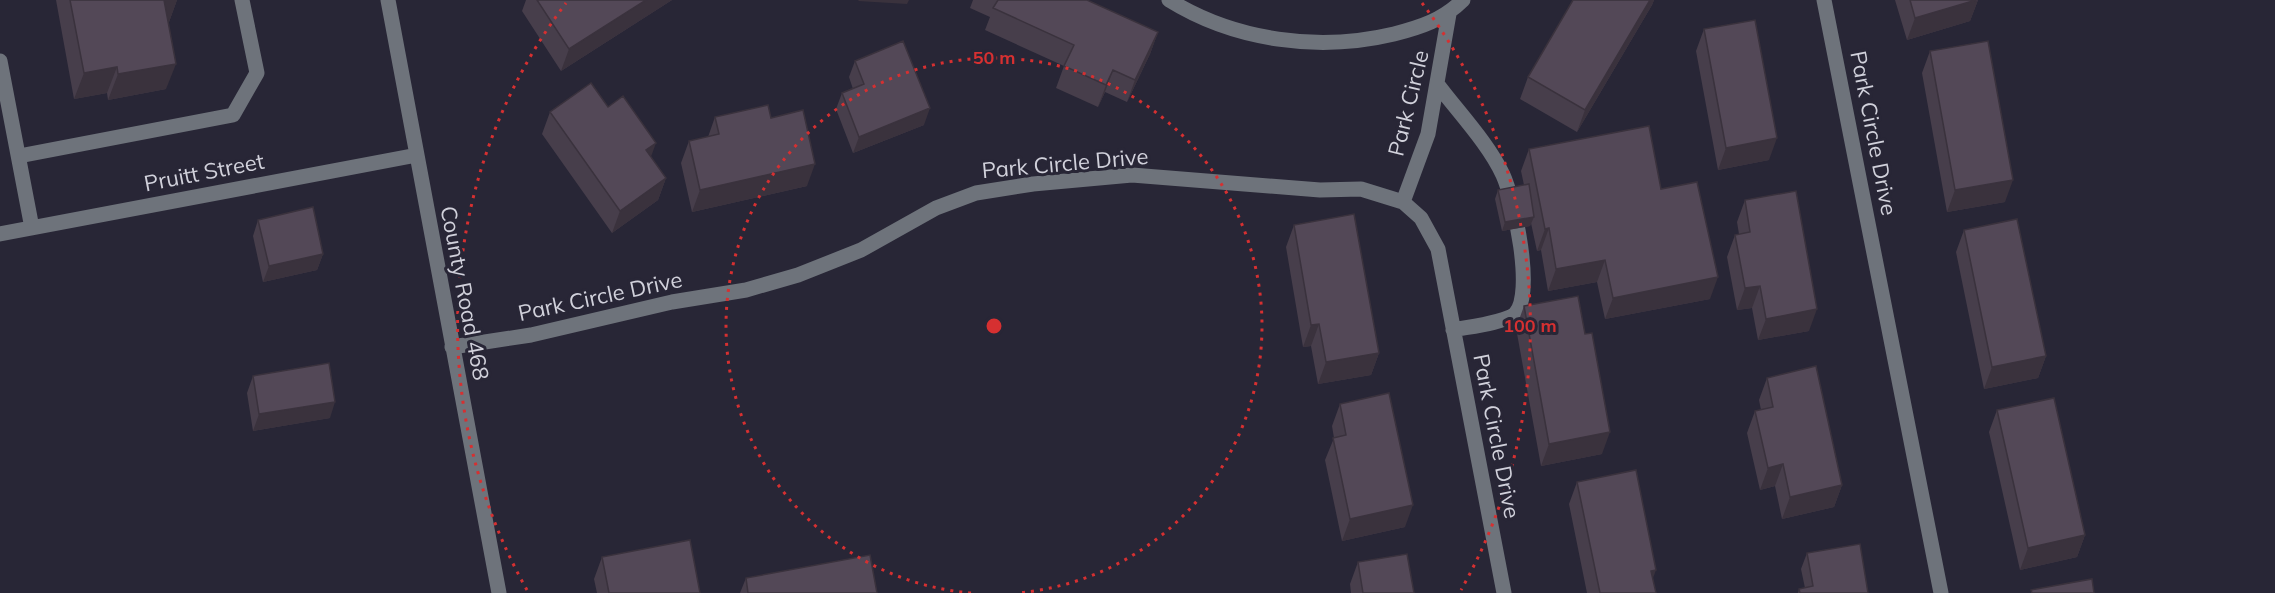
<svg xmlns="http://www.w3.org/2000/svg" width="2275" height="593" font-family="Mulish,sans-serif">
<rect width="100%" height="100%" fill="#282636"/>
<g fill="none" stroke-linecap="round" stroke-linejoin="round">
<!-- minor -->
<path stroke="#6e737b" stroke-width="15" d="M388,0L499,593
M1169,0C1235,41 1319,52 1394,34C1421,27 1443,20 1463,0
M1824,0L1941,593
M0,61L32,228
M1438,85C1459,113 1488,143 1503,175C1514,199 1535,294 1515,314C1504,323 1467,327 1453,330
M19,156L233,115L257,73L242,0
M1403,202L1428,134L1449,14
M0,234L417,155
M452,347L531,335L672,302L746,290L798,275L861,250L936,208L976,193L1033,184L1132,175L1320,190L1361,189L1403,202L1421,218L1438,249L1504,593"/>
</g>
<!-- wall -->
<path fill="#473e4b" d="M56,0H177L169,22H168L166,89L108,100L107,93L74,99Z
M526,0H672L561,71L522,11Z
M973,0H1087L1158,32L1150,54L1127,102L1105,92L1098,107L1056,88L1064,66L985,30L990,17L970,8Z
M1573,0H1654L1652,5L1577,132L1520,99L1528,77Z
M1895,0H1978L1970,21L1907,40Z
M1704,29L1769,160L1718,170L1696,51Z
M1930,51L2005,202L1947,212L1922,73Z
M855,61L924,125L853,153L836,109L842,93L853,89L849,77Z
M608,107L666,178L658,200L612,233L542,134L550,112Z
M715,117L771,118L807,186L692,212L681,163L689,141L708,137Z
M1529,149L1661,189L1710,299L1605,319L1597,282L1548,291L1541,250L1537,251L1531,223L1530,226L1502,231L1495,199L1498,190L1524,185L1521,171Z
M1745,200L1809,331L1758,340L1752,308L1737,310L1727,257L1735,235L1739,234L1737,222Z
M258,220L323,254L317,270L263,282L253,236Z
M1294,225L1379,353L1371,375L1318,384L1311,346L1303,347L1286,247Z
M1964,230L2046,356L2038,378L1984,389L1956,252Z
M1524,306L1602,454L1541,466L1516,328Z
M253,376L330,418L253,431L247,393Z
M1767,378L1842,485L1834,507L1782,519L1775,486L1760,490L1747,433L1755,411L1761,410L1759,400Z
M1340,404L1405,527L1342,541L1325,460L1334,438L1332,426Z
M1997,410L2085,535L2077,557L2020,570L1989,432Z
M1577,482L1653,580L1656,593H1587L1569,504Z
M1807,553L1868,593H1798L1799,589L1805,588L1801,569Z
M602,557L700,593H597L594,579Z
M1358,562L1414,593H1351L1350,584Z
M746,578L877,593H740Z"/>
<!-- shaded-wall -->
<path fill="#3a323d" d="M164,0H177L169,22L155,24Z
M646,0H672L561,71L569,49Z
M859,0H909L907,4L858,1Z
M1650,0H1654L1652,5L1577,132L1585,110Z
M1978,0L1970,21L1907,40L1915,18Z
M1158,32L1150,54L1127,102L1135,80Z
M176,64L166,89L108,100L118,74Z
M117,67L107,93L74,99L84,73Z
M1113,70L1105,92L1098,107L1106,85Z
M930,108L924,125L853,153L859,137Z
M1777,138L1769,160L1718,170L1726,148Z
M656,143L648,165L646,150Z
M815,164L807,186L692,212L700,190Z
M666,178L658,200L612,233L620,211Z
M2013,180L2005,202L1947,212L1955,190Z
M1534,217L1530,226L1502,231L1505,222Z
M1549,228L1541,250L1537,251L1545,229Z
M323,254L317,270L263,282L269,266Z
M1605,260L1597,282L1548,291L1556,269Z
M1718,277L1710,299L1605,319L1613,298Z
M1760,286L1752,308L1737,310L1745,288Z
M1817,309L1809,331L1758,340L1766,319Z
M1319,324L1311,346L1303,347L1311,325Z
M1379,353L1371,375L1318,384L1326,362Z
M2046,356L2038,378L1984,389L1992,367Z
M335,402L330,418L253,431L259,414Z
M1610,432L1602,454L1541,466L1549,444Z
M1783,464L1775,486L1760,490L1768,468Z
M1842,485L1834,507L1782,519L1790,497Z
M1413,505L1405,527L1342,541L1350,519Z
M2085,535L2077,557L2020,570L2028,548Z
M1656,570L1648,592L1651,571Z"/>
<!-- building -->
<path fill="#534857" stroke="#3a323d" stroke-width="1.5" d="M70,0H164L176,64L118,74L117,67L84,73Z
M537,0H646L569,49Z
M998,0H1087L1158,32L1135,80L1113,70L1106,85L1064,66L1074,45L993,8Z
M1573,0H1650L1585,110L1528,77Z
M1910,0H1976L1915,18Z
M1755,20L1777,138L1726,148L1704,29Z
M903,41L930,108L859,137L842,93L864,84L855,61Z
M1988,41L2013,180L1955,190L1930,51Z
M591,83L608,107L623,96L656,143L646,150L666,178L620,211L550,112Z
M768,105L771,118L803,110L815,164L700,190L689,141L719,134L715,117Z
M1649,126L1661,189L1697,182L1718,277L1613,298L1605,260L1556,269L1549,228L1545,229L1529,149Z
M1529,184L1534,217L1505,222L1498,190Z
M1796,191L1817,309L1766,319L1760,286L1745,288L1735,235L1750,232L1745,200Z
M313,207L323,254L269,266L258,220Z
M1354,214L1379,353L1326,362L1319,324L1311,325L1294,225Z
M2017,219L2046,356L1992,367L1964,230Z
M1578,296L1585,334L1592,333L1610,432L1549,444L1524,306Z
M329,363L335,402L259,414L253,376Z
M1816,366L1842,485L1790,497L1783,464L1768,468L1755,411L1773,407L1767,378Z
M1389,393L1413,505L1350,519L1333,438L1346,435L1340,404Z
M2054,398L2085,535L2028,548L1997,410Z
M1636,470L1656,570L1651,571L1656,593H1600L1577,482Z
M690,540L700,593H609L602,557Z
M1860,544L1868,593H1800L1799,589L1813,586L1807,553Z
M1407,554L1414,593H1363L1358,562Z
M870,555L877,593H748L746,578Z
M2092,579L2094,593H2032L2031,590Z"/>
<!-- distance rings -->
<g fill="none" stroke="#d63031" stroke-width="3" stroke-dasharray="3 6">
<path d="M971 593A268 268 0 1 1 1017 593"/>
<path d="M527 590A536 536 0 0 1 566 3M1422 3A536 536 0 0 1 1461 590"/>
</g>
<g text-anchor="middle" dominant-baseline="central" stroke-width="6" stroke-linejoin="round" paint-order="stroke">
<!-- street labels -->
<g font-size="22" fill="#d1d1db" stroke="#282636">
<text transform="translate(1408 103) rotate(-76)">Park Circle</text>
<text transform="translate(1874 133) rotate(79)">Park Circle Drive</text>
<text transform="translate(1065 163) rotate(-5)">Park Circle Drive</text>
<text transform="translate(204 172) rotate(-11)">Pruitt Street</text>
<text transform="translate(465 293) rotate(79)">County Road 468</text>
<text transform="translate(600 296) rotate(-12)">Park Circle Drive</text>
<text transform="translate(1497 436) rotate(79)">Park Circle Drive</text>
</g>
</g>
<circle cx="994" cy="326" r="9" fill="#d63031" stroke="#282636" stroke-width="3"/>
<g font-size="18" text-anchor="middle" font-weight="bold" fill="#d63031" stroke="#282636" stroke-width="6" stroke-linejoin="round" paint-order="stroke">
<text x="994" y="64">50 m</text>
<text x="1530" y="332">100 m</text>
</g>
</svg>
